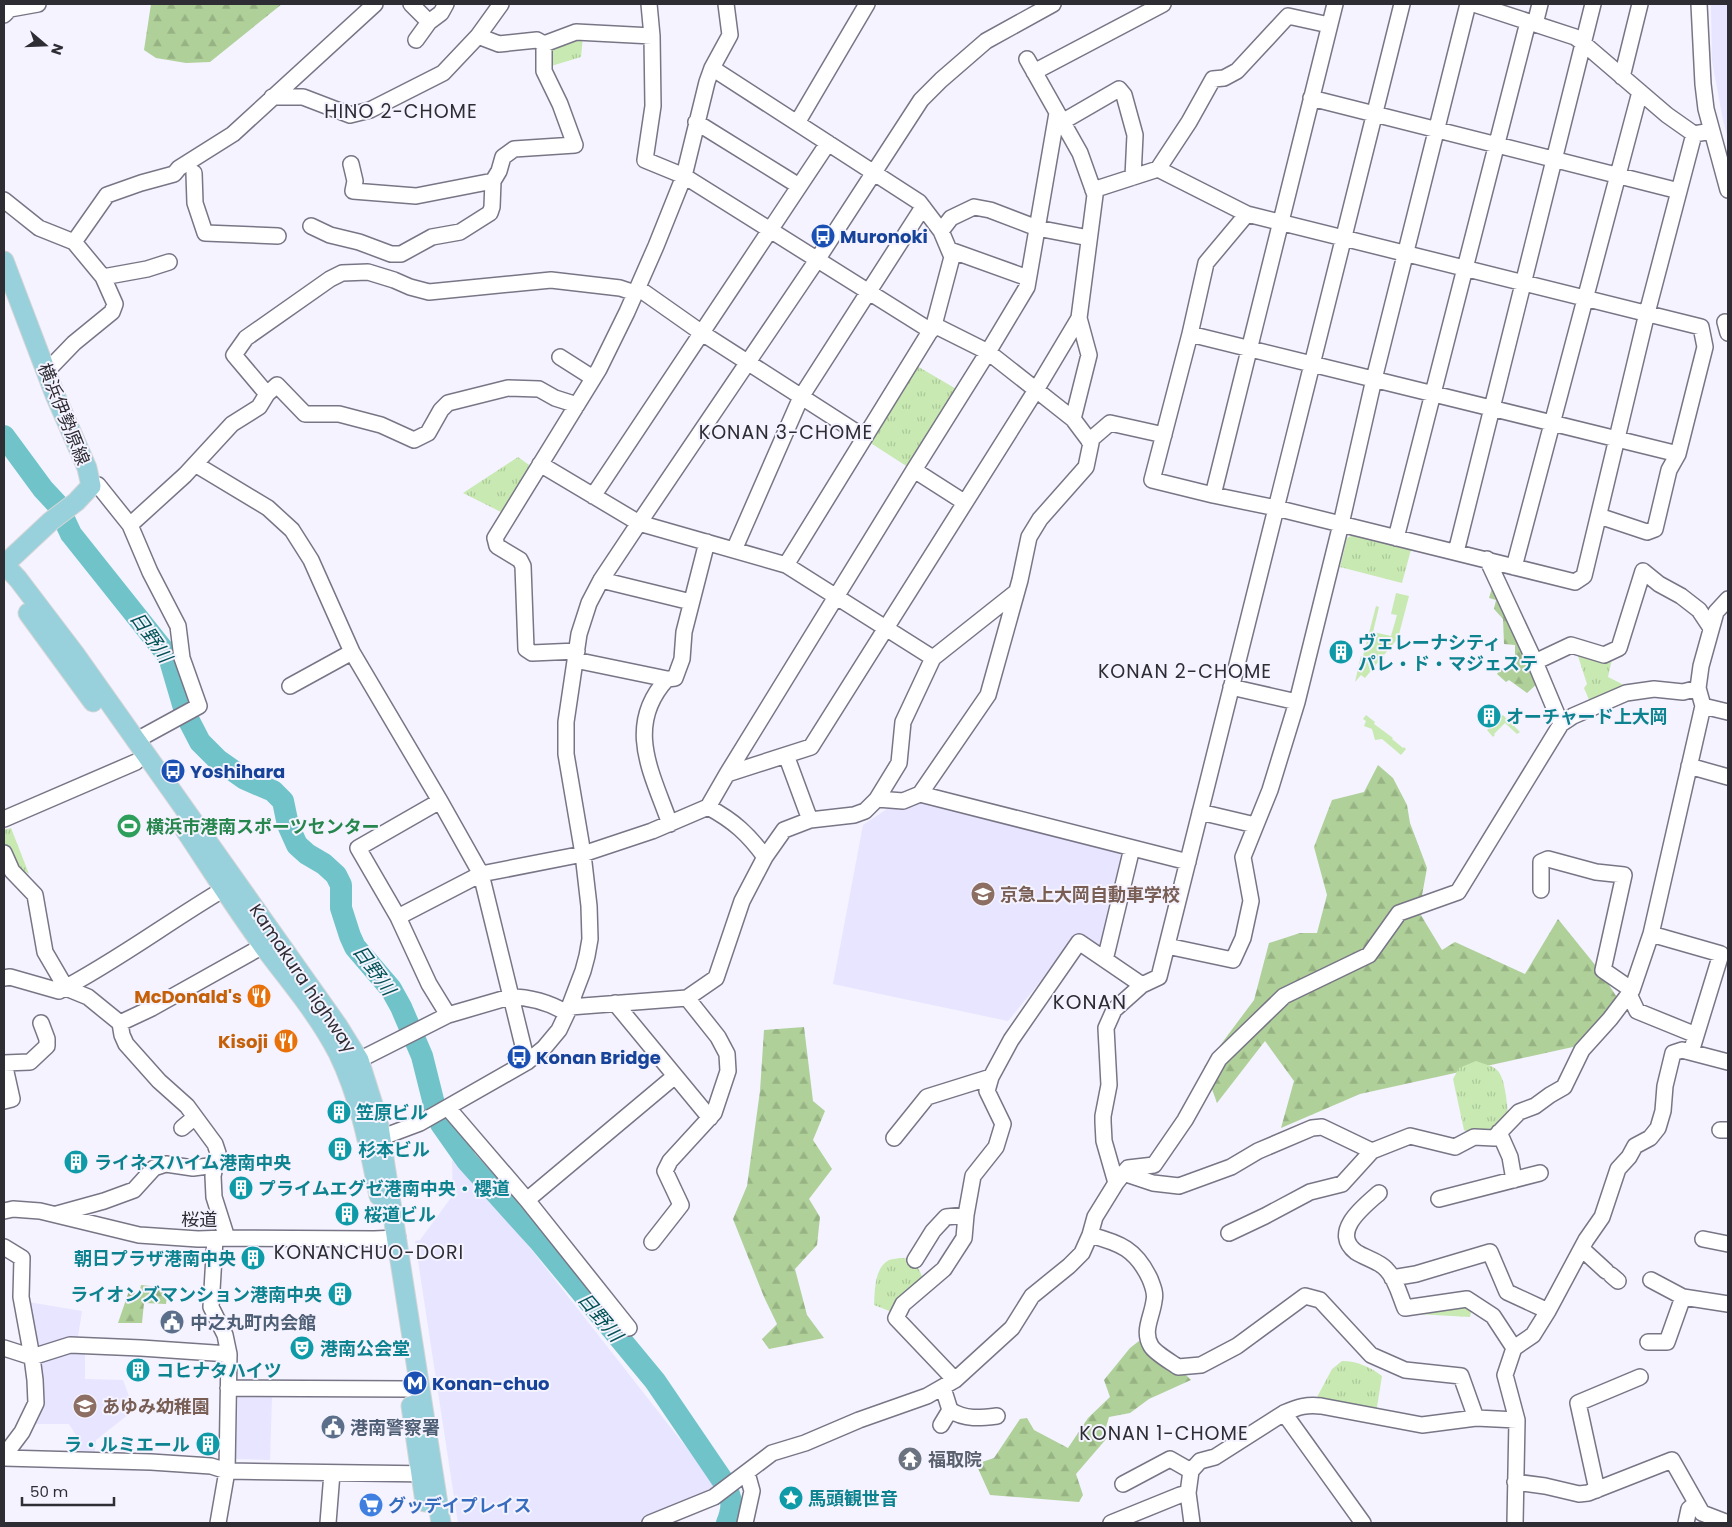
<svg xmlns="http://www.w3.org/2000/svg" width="1732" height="1527" font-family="Poppins,'Noto Sans JP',sans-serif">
<defs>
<pattern id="forest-firs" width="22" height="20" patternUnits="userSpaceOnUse" patternTransform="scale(1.25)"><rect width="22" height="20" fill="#afd099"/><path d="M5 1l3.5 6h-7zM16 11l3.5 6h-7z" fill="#97b384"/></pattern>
<pattern id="park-tufts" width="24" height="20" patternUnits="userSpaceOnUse" patternTransform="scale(1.25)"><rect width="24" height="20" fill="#c8e9b1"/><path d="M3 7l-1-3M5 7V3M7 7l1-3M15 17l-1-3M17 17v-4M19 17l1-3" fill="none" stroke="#acc899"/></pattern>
</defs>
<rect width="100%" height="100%" fill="#f4f3ff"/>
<!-- built -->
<path fill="#e7e5ff" d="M1711,4H1728V140L1723,120L1712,61Z
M920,801L1129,851L1101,952L1077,937L1008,1021L833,984L863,825L890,807Z
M458,1156L718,1488L687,1499L637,1523H458L415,1241L420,1240L453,1195L452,1161Z
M28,1302L82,1311L77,1343L36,1351Z
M85,1350V1379L123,1380L134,1410L96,1440L94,1456H79V1440L69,1424H31L36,1361L72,1351Z
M238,1395L272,1396L270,1460L236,1459Z"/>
<!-- green -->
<path fill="#c8e9b1" d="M1396,593L1409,596L1398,638L1365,678L1361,675L1355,682L1361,656H1363L1376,606L1379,607L1373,632L1391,636L1397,615L1391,614Z
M1366,715L1375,722L1374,724L1393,738L1392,739L1403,748L1404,747L1406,749L1401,755L1382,739L1375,740L1372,729L1364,726L1366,721L1363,719Z
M1503,715L1520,732L1517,734L1505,723L1494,734L1495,735L1493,737L1487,730Z"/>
<!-- forest -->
<path fill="url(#forest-firs)" d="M151,4H282L210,62L186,63L156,58L144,50Z
M1493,585L1538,683L1527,693L1509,680L1506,682L1497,674L1501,669H1515V645L1504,644L1503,619L1494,609L1496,600L1489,598Z
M1378,765L1393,778L1407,805L1410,823L1427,868L1419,912L1442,950L1455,942L1525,974L1558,919L1600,971L1620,1002L1582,1045L1360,1094L1281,1128L1294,1081L1265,1041L1217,1103L1204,1067L1254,1000L1269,943L1300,933H1317L1327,895L1314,847L1332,800L1364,792Z
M804,1027L813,1101L825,1111L813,1140L832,1169L809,1199L820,1217L817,1245L795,1269L807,1315L824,1338L769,1349L762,1339L777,1324L764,1297L733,1219L747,1186L760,1091L764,1030Z
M141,1285L168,1288L166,1304L144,1303L142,1323H118L129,1291L139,1294Z
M1139,1341L1162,1364L1185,1374L1191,1380L1149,1399L1130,1413L1109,1417L1106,1427L1107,1438L1076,1474L1083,1495L1079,1502L990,1495L976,1464L994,1458L1020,1419L1027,1418L1034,1430L1068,1448L1088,1418L1110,1397L1104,1380L1130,1348Z"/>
<!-- park -->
<path fill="url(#park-tufts)" d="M583,36L581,57L548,67L547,46Z
M917,366L958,390L911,469L869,442Z
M518,457L532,467L503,513L463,493Z
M1355,534L1412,546L1402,583L1340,567L1347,538Z
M1577,653L1612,659L1608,677L1626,686L1590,702L1584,688L1587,684Z
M11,828L29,874C10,864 4,852 4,830Z
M1476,1061C1483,1064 1493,1065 1498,1071C1505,1079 1507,1103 1508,1114L1490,1132H1468L1464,1130L1453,1079L1459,1068Z
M901,1258C913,1258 919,1267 922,1277L892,1312L874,1305C875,1291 874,1268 889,1260C893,1259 898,1258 901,1258Z
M1466,1302L1472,1307L1470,1317L1416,1314V1309Z
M1342,1361C1357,1361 1370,1367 1382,1376L1376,1413L1315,1401L1332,1369Z"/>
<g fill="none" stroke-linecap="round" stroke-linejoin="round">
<!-- river -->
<path stroke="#70c4c9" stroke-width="22" d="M4,436L43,489L57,504L71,534L169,657L186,715L200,742L218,760L245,779L273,791L283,801L288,825L297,845L307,854L324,864L336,875L341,885V908L350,936L355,947L391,989L401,1007L422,1056L435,1108L441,1124L467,1161L540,1242L655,1381L725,1484C732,1500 734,1506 727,1523"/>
<defs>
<path id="minor" d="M411,4L429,22
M649,4L652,36L653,106L645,160L684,176L931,331
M1474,4L1575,37L1583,43L1667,115L1694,134L1712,131
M1699,4L1703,84L1706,109L1728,190
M4,15L10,9L38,4
M1535,24L1540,4
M416,40L429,22L441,13L446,4
M544,44L576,32L652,36
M712,68L919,202L941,231L952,257L934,325L786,565
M1034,72L1163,4
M1622,77L1640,4
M272,97H303L350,115L370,110L443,73L478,36L501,4
M1311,98L1679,191
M696,122L799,186
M1062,122L1119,89L1124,95L1135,135L1133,177
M797,123L867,4
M351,164L355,181L353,191L416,196L493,181
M1158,169L1189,122L1213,79L1224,78L1237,71L1288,16L1329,25
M194,173L195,203L205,233L278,236
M1093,190L1158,169L1247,214L1701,327L1705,347L1678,454L1669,470L1655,529L1647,532L1599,516
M4,200L39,228L74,242L103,277L115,304L112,312L74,343L46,372
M1247,214L1206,263L1190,334L1152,480L1213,495L1276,508L1575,582L1584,576L1647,313L1694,134
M311,226L330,235L359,242L391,254H401L432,237L460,232L490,213L492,207L493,181L499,171L503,157L514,149L575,145L560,104L544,71V44L537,40L499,44L478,36
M941,231L951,218L974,207L990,210L1037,228L1089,238
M74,242L107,195L141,183L174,174L179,168L233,134L375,4
M950,250L1028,278
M103,277L147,269L169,262
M638,288L702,333L864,437
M1725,322L1728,333
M1190,334L1678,454
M560,357L593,378
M267,394L234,355L246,338L330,279L342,273L368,272L394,280L410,287L429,292L551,280L620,288L635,293
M1073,419L1089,355L1079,318
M1089,441L1110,423L1164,435
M195,464L268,508L292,530L311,560L352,652L440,801L481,874L527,1062
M540,464L639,523L786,565L933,658
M914,470L964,502
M91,486L98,485L130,525L150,572L178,626L182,658L199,706L135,741
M1213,495L1335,4
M593,496L828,143
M130,525L185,475L232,424L259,407L267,394L277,385L305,414H339L381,425L414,440L428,433L441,410L448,403L508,388L539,389L555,398L577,405
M1396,538L1528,22
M734,550L801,397L923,207
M1456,552L1593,4
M1487,559L1535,662L1561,724
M1514,567L1640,92
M601,580L691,602
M577,651L532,653L526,649L523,566L520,560L497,546L495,538L599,369L627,312L656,246L684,176L707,82L712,68L730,35L726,4
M575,660L667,679L675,678L682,659L684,632L707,542
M1535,662L1571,645L1604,655L1619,648L1643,571L1659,584L1681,596L1699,610L1711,628
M667,679C624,726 652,773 670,824
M290,686L352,652
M1231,687L1297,702
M1703,706L1728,712
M786,755L810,820L854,815L865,811L877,799L903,801L920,794L988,695L1020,580L1029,537L1040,519L1086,467L1091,443L1073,419L988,352L934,325
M1689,766L1728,777
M727,774L914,470L988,352L1027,287L1057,113
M920,794L1188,862
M877,799L899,763L903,722L933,658L1015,593
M440,801L358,848L398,917L429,984L448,1015
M708,807C734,821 748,834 765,857
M1200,812L1255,825
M4,819L136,762
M4,853L12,871L35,895L45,952L66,988L88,997L120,1023L122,1035L126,1044L159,1081L187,1106L215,1144L218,1153L213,1176L214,1197L227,1238
M1541,890V862L1548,859L1596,872L1624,875L1603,970L1632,990
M398,917L481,874L583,854L652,831L708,807L727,774L811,747L1036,390L1079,318L1095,195L1080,153L1027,59
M1167,946L1233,960L1243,938L1251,901L1243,857L1270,790L1297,702L1341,524L1374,379L1468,4
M1105,960L1132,848
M4,978L10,977L59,991C117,961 168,922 224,889
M1629,994L1637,1011L1696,1035
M615,1003L710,1118
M570,1007L687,998L716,978L742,901L765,857L784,830L810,820
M120,1023L152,1008L263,946
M1691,1052L1721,954L1651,934L1703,706L1698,688L1701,666L1716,612L1728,599
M359,1060L448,1015L510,997C531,997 550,1003 567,1013
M4,1063L30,1062L47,1046V1039L41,1023
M991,1077L1011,1040L1079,942L1142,985
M4,1101L12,1099L4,1063
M448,1108L527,1200L629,1328
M182,1128L195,1117
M1720,1130H1728
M1499,1132L1510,1157L1514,1180
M894,1138L927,1097L991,1077L987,1091L1003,1124L996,1147L973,1176L966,1215L964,1238L944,1269L903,1304L896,1318L955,1380
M372,1141L420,1123L527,1062L544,1048L559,1030L567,1013L583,971L587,956L590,939L589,906L583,854L566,754V722L579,634L589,603L601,580L639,523L817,260L921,100L941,80L986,41L1053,4
M1123,1173L1153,1183L1179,1186L1231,1167L1258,1151L1312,1128L1322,1127L1372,1151
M1116,1183L1104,1141L1103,1122V1116L1109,1085L1106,1028L1114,1010L1142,985L1159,977L1402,4
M1379,1193C1364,1206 1330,1232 1356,1252C1365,1258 1379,1261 1386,1269C1396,1279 1400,1296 1405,1308L1467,1299L1493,1316L1514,1348
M1439,1199L1540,1173
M527,1200L675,1076
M4,1211L13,1209L40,1211L139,1235L198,1239L227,1238L374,1239L398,1238
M57,1214L104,1201L134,1190L154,1168L166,1164L193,1168L216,1165
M1229,1233L1265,1216L1310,1192L1342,1184L1372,1151L1410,1136L1455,1147L1474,1137L1494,1138L1519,1112L1535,1106L1550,1095L1564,1087L1582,1050L1610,1019L1632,990L1651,934
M1090,1235C1120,1243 1136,1249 1150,1279C1153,1287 1156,1293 1154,1301C1152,1317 1142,1331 1151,1346C1155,1353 1171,1362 1178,1367L1201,1365L1237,1346L1305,1296L1320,1300L1371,1355L1405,1370L1461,1376L1476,1418
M215,1239L211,1307L225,1335L229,1354L227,1471L218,1523
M1703,1239L1728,1244
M652,1242L681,1205L665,1171L670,1161L714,1113L728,1071L727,1054L718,1037L687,998
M4,1247L22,1258L21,1297L32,1357L35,1380L36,1403L22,1432L4,1456
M1582,1249L1606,1271
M915,1260L933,1231L946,1217L966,1215
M1611,1275L1618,1281
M1392,1278L1416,1274L1490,1252L1507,1292L1548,1311
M1651,1280L1683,1297L1728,1304
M1648,1342H1667L1683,1297
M4,1348L32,1357L70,1345L141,1348L229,1354
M228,1388L408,1389
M950,1410C965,1420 981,1418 997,1416
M1284,1413L1363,1523
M941,1425L950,1410L943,1388
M4,1458L151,1462L211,1466L227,1471L432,1474
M1515,1482L1545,1486L1579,1494L1588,1493L1672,1460L1702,1513L1728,1523
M1123,1484L1170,1459L1191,1471
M1597,1490L1578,1403L1640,1377
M328,1523L332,1473
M650,1523L714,1497L772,1453L805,1443L859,1420L927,1396L955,1380L1012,1328L1032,1296L1069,1266L1082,1253L1090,1235L1095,1217L1116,1183L1128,1168L1154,1165L1185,1120L1219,1059L1284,996L1369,955L1399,913L1458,892L1561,724L1573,716L1626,693L1654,689L1683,692L1698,688
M745,1523L752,1491L747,1473
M1111,1523L1180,1495L1188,1493
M1192,1523L1188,1493L1191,1471L1200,1461L1215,1457L1284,1413C1298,1407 1307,1404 1321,1406L1422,1425L1476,1418L1517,1420
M1515,1523L1517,1420L1505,1375L1514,1348L1533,1335L1548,1311L1586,1240L1602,1217L1618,1169L1629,1157L1635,1146L1650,1138L1658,1128L1663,1111L1665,1086L1673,1053L1682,1050L1728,1062
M1686,1523L1689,1509L1696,1503"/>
<path id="major" d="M4,261L55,395L87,468L91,486L76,502L51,521L4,565
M4,564L18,579L75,654L338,1026L359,1060L378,1120L441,1523
M28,613L93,702
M185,830C211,869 236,909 264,947C290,982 318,1014 338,1053C360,1098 369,1147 379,1196
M411,1406L425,1502"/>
</defs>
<!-- minor casing -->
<use href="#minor" stroke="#787686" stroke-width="18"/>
<!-- major casing -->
<use href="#major" stroke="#d5d5d6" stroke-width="21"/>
<!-- minor -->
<use href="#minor" stroke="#fff" stroke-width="15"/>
<!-- major -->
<use href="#major" stroke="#98d1db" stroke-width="19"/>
</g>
<!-- icons -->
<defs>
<symbol id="bus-disc" viewBox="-11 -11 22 22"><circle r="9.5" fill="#1a4fb4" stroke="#f4f3ff"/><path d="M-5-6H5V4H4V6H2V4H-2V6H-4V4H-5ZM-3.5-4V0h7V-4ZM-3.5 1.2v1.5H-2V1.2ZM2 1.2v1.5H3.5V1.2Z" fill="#fff"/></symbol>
<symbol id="building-disc" viewBox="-11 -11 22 22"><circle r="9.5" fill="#0f9aa8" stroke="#f4f3ff"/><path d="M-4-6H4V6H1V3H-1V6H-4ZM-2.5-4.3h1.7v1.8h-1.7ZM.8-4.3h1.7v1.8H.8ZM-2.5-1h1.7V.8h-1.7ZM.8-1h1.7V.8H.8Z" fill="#fff"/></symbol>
<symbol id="stadium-disc" viewBox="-11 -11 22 22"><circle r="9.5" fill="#2e9e5b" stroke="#f4f3ff"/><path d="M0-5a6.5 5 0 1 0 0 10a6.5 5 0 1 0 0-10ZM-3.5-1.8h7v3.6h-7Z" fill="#fff"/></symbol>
<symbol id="school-disc" viewBox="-11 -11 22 22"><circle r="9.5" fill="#8d6e63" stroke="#f4f3ff"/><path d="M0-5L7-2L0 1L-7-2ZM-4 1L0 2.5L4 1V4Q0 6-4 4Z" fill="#fff"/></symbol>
<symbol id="restaurant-disc" viewBox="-11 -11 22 22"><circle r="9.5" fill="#e8710a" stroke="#f4f3ff"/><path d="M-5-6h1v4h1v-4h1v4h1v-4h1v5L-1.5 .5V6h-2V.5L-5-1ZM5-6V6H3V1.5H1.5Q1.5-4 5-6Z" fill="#fff"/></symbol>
<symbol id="civic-disc" viewBox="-11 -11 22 22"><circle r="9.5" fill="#5c6f8a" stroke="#f4f3ff"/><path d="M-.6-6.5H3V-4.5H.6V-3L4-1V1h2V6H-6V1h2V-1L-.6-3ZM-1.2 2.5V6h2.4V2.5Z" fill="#fff"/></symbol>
<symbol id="theatre-disc" viewBox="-11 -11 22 22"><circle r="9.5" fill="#0f9aa8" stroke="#f4f3ff"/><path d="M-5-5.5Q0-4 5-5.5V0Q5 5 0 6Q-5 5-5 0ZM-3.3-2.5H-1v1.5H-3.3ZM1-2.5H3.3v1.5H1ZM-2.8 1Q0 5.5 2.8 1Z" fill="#fff"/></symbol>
<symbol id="metro-disc" viewBox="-11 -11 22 22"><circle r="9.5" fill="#1a4fb4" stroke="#f4f3ff"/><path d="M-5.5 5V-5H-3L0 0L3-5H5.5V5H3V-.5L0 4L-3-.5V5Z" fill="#fff"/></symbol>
<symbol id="temple-disc" viewBox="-11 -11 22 22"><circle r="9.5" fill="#6b7280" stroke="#f4f3ff"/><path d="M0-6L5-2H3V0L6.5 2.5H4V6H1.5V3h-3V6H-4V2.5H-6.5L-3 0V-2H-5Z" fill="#fff"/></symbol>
<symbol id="sight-disc" viewBox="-11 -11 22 22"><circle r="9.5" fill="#0f9aa8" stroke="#f4f3ff"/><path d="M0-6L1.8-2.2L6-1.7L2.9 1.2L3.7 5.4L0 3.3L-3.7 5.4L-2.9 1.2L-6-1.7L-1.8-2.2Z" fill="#fff"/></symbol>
<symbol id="supermarket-disc" viewBox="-11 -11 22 22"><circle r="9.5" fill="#3f7fe0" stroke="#f4f3ff"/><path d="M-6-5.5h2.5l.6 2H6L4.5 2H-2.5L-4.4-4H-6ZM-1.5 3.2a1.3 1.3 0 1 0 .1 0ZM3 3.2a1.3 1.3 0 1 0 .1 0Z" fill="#fff"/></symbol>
</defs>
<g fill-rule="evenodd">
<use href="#bus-disc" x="809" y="222" width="28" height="28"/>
<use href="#building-disc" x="1327" y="638" width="28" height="28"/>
<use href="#building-disc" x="1475" y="702" width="28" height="28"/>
<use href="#bus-disc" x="159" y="757" width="28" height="28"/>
<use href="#stadium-disc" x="115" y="812" width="28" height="28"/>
<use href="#school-disc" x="969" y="880" width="28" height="28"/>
<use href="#restaurant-disc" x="245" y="982" width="28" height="28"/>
<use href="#restaurant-disc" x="272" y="1027" width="28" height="28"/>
<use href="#bus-disc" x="505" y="1043" width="28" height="28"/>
<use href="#building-disc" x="325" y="1098" width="28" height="28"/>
<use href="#building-disc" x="326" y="1135" width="28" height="28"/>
<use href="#building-disc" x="62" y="1148" width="28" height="28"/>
<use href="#building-disc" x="227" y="1174" width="28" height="28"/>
<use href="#building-disc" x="333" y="1200" width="28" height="28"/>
<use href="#building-disc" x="239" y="1244" width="28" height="28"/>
<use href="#building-disc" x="326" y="1280" width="28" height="28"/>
<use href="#civic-disc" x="158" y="1308" width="28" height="28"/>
<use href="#theatre-disc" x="288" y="1334" width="28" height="28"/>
<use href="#building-disc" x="124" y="1356" width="28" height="28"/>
<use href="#metro-disc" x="401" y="1369" width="28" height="28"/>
<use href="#school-disc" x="71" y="1392" width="28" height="28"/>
<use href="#civic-disc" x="319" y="1413" width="28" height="28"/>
<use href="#building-disc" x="194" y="1430" width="28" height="28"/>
<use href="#temple-disc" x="896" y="1445" width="28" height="28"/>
<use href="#sight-disc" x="777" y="1484" width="28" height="28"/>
<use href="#supermarket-disc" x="357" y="1491" width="28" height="28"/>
</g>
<g text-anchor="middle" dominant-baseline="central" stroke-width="4" stroke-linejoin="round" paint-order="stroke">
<!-- transit labels -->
<g font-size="18" font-weight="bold" fill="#164399" stroke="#f4f3ff" text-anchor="start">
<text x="840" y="236">Muronoki</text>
<text x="190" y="771">Yoshihara</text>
<text x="536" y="1057">Konan Bridge</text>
<text x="432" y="1383">Konan-chuo</text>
</g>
<!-- street labels -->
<g font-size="18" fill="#2e2d34" stroke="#f4f3ff">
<text transform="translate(64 414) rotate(68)">横浜伊勢原線</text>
<text transform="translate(303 978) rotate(56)">Kamakura highway</text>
<text x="199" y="1219">桜道</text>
</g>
<!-- culture labels -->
<g font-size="18" font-weight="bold" fill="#0d838f" stroke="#f4f3ff" text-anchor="start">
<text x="1358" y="642">ヴェレーナシティ<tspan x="1358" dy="21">パレ・ド・マジェステ</tspan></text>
<text x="1506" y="716">オーチャード上大岡</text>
<text x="356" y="1112">笠原ビル</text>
<text x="358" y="1149">杉本ビル</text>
<text x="94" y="1162">ライネスハイム港南中央</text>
<text x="258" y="1188">プライムエグゼ港南中央・櫻道</text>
<text x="364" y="1214">桜道ビル</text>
<text x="236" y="1258" text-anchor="end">朝日プラザ港南中央</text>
<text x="322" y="1294" text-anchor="end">ライオンズマンション港南中央</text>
<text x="320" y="1348">港南公会堂</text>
<text x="156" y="1370">コヒナタハイツ</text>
<text x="190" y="1444" text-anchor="end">ラ・ルミエール</text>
<text x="808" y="1498">馬頭観世音</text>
</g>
<!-- leisure labels -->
<g font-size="18" font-weight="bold" fill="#27864d" stroke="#f4f3ff" text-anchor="start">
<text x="146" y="826">横浜市港南スポーツセンター</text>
</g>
<!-- education labels -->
<g font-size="18" font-weight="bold" fill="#785e54" stroke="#f4f3ff" text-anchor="start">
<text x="1000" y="894">京急上大岡自動車学校</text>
<text x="102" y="1406">あゆみ幼稚園</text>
</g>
<!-- food labels -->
<g font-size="18" font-weight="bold" fill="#c56008" stroke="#f4f3ff" text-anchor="end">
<text x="242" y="996">McDonald's</text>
<text x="268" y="1041">Kisoji</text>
</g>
<!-- service labels -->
<g font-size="18" font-weight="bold" fill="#4e5e75" stroke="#f4f3ff" text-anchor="start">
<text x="190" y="1322">中之丸町内会館</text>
<text x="350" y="1427">港南警察署</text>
</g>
<!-- worship labels -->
<g font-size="18" font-weight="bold" fill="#5b616d" stroke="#f4f3ff" text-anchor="start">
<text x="928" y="1459">福取院</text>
</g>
<!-- shop labels -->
<g font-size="18" font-weight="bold" fill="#366cbe" stroke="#f4f3ff" text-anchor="start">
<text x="388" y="1505">グッデイプレイス</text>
</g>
<!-- neighbourhood labels -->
<g font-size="19" letter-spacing="1" fill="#2e2d34" stroke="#f4f3ff">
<text x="401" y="111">HINO 2-CHOME</text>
<text x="786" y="432">KONAN 3-CHOME</text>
<text x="1185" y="671">KONAN 2-CHOME</text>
<text x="369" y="1252">KONANCHUO-DORI</text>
<text x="1164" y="1433">KONAN 1-CHOME</text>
</g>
<!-- water labels -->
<g font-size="19" font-style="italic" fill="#015256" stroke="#f4f3ff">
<text transform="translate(151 637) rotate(55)">日野川</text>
<text transform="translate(374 970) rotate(54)">日野川</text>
<text transform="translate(600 1317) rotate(50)">日野川</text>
</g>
<!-- quarter labels -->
<g font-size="20" letter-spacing="1" fill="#2e2d34" stroke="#f4f3ff">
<text x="1090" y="1002">KONAN</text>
</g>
</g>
<!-- border -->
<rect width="1732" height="1527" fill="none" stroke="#2e2d34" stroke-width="10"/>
<!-- north arrow -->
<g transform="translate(45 45) rotate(109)" stroke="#f4f3ff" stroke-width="4" paint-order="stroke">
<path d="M0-4L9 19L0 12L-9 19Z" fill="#2e2d34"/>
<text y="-8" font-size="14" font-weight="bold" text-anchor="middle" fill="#2e2d34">N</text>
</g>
<!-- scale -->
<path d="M22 1497v8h92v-8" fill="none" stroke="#2e2d34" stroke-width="2.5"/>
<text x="30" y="1497" font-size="15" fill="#2e2d34" stroke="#f4f3ff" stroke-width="4" paint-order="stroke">50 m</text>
</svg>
